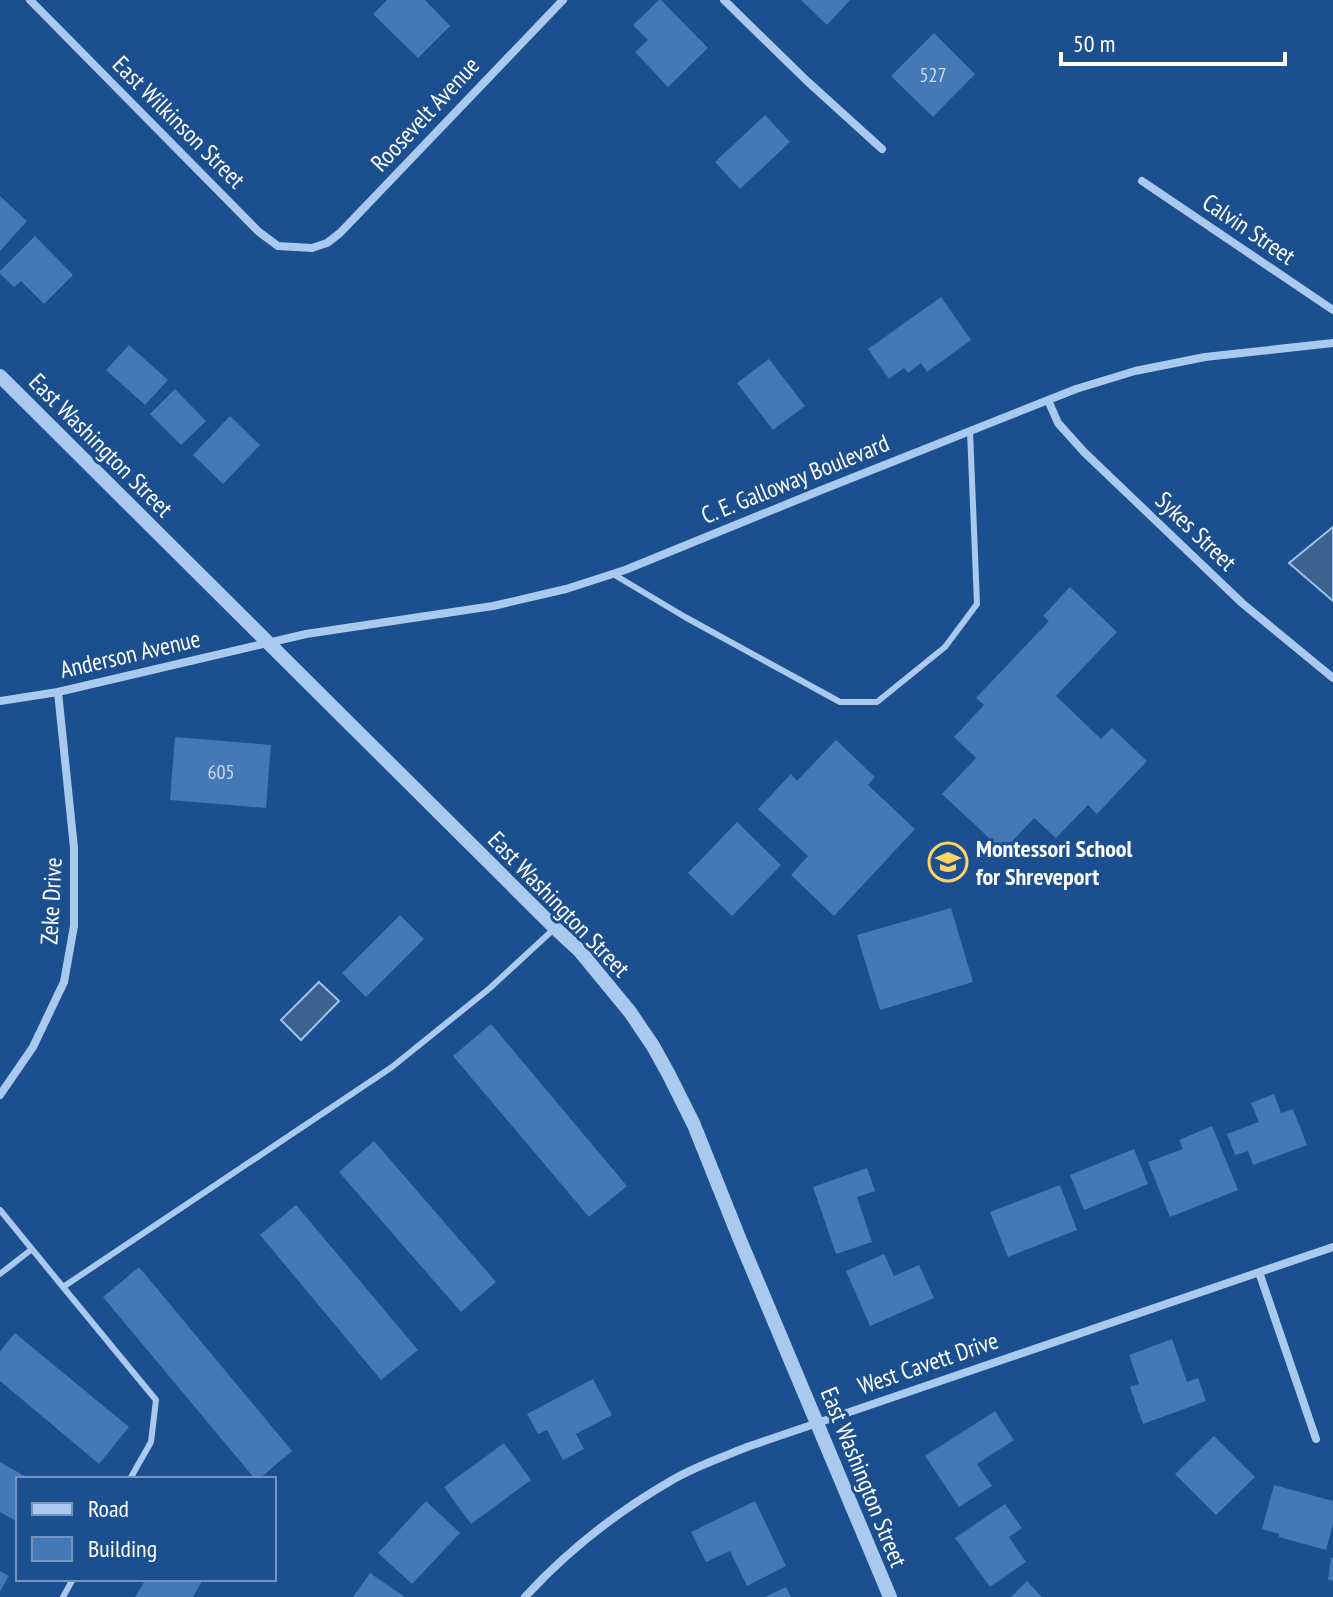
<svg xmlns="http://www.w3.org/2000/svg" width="1333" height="1597" font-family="'PT Sans Narrow',sans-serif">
<rect width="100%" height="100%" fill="#1b4f8f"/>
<!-- water -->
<path fill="#3c6290" stroke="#9cc4f0" stroke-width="2" d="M1333,527V601L1289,563Z
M319,982L339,1001L301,1040L281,1020Z"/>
<!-- building -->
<path fill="#4478b7" d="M387,0H425L450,26L418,58L373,14Z
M659,0H661L708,48L668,87L635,52L648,40L633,25Z
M801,0H850L827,25Z
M934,33L975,74L933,117L891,76Z
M765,115L790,142L740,189L715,162Z
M0,196L27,221L0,251Z
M35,236L73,275L44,304L21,281L14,287L0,274V271Z
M941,297L971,340L927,372L921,363L908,373L904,368L889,379L868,349Z
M129,345L168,380L145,405L106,370Z
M769,359L805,406L773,430L737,383Z
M175,389L206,421L181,445L150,414Z
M230,416L260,445L223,484L193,455Z
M1070,587L1117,632L1056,696L1101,739L1112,728L1147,761L1097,814L1088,805L1056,838L1034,818L1003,851L942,794L976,758L954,737L984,705L976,698L1049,621L1043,616Z
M175,737L271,745L266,808L170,800Z
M836,740L875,777L868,785L915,829L834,916L791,875L808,856L758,809L791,774L797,781Z
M737,822L781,865L732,916L688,873Z
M951,908L973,982L880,1010L857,935Z
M400,915L424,939L366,997L342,973Z
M491,1024L627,1186L589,1217L453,1056Z
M1274,1094L1281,1113L1293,1109L1307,1145L1253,1165L1248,1151L1235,1155L1227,1134L1259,1122L1251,1103Z
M1212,1126L1238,1190L1170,1217L1148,1162L1183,1149L1179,1140Z
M374,1141L496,1282L461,1312L339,1172Z
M1134,1149L1148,1184L1084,1210L1070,1175Z
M867,1168L875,1191L857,1197L872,1242L836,1254L813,1187Z
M1060,1185L1077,1230L1008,1257L990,1212Z
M296,1205L418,1350L381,1380L260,1235Z
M884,1254L894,1276L919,1265L934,1298L870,1326L846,1271Z
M139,1267L292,1451L259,1479H255L103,1297Z
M15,1333L129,1427L99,1464L0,1381V1351Z
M1172,1339L1187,1382L1198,1378L1206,1401L1143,1424L1130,1387L1139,1384L1129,1355Z
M593,1379L612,1415L576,1434L584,1449L563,1460L547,1430L538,1434L527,1414Z
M995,1411L1014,1440L977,1464L992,1486L959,1507L925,1456Z
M1214,1436L1255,1477L1216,1515L1175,1474Z
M504,1443L531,1480L471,1524L444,1487Z
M0,1462L30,1479H18V1522L0,1512Z
M1274,1485L1333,1501V1524L1326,1550L1279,1537V1534L1262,1529Z
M426,1501L460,1533L412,1584L378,1553Z
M755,1501L786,1566L747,1586L730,1551L706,1562L691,1532Z
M1005,1504L1022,1528L1009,1537L1026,1562L990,1587L955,1538Z
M1331,1558H1333V1581L1328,1580Z
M0,1571L9,1576L0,1591Z
M370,1573L405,1597H353Z
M146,1579H203L193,1597H135Z
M1027,1581L1042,1597H1011Z
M786,1587L791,1597H765Z"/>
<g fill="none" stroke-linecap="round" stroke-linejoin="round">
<!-- service -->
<path stroke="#a9c9ee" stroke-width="6" d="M613,574L685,617L840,702H877L945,647L977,604L970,431
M0,1210L63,1287
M0,1274L32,1249
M130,1479L151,1442L156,1400L63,1287L392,1067L490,988L555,928
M63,1597L73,1579"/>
<!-- minor -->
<path stroke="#a9c9ee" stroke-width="8" d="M30,0L259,232L278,246L312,248L327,243L340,233L563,0
M724,0L807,81L882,149
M1142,181L1333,310
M1048,400L1058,423L1084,452L1242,603L1333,678
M0,701L58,692L306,634L493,606L566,589L625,570L819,491L1076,389L1135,371L1205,357L1333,343
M0,1095L33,1047L64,982L74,926V848L58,692
M1259,1272L1316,1439
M525,1597C568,1550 618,1511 674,1479C696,1466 723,1457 747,1447L1333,1247"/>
<!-- tertiary -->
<path stroke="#a9c9ee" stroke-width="14" d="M0,376L555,928L579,950L630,1012L653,1046L668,1073L694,1125L740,1240L890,1597"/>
</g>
<!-- icons -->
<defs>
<symbol id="school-ring" viewBox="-11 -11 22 22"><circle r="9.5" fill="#1b4f8f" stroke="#ffd166" stroke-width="1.5"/><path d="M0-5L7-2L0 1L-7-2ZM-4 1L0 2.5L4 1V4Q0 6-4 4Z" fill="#ffd166"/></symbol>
</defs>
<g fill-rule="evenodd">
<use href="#school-ring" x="926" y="840" width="44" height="44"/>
</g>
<g text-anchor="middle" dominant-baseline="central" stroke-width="6" stroke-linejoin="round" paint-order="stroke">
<!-- number labels -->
<g font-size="20" fill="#d0dded">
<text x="933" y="75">527</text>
<text x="221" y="772">605</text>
</g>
<!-- street labels -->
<g font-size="24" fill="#fff" stroke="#1b4f8f">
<text transform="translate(425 114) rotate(-47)">Roosevelt Avenue</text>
<text transform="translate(179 122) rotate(45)">East Wilkinson Street</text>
<text transform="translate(1249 229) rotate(34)">Calvin Street</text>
<text transform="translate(101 445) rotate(45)">East Washington Street</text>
<text transform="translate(795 479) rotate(-22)">C. E. Galloway Boulevard</text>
<text transform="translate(1196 531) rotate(44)">Sykes Street</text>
<text transform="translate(130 654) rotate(-13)">Anderson Avenue</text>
<text transform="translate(51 901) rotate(-87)">Zeke Drive</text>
<text transform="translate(559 904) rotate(46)">East Washington Street</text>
<text transform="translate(928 1363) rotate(-19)">West Cavett Drive</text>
<text transform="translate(864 1477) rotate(68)">East Washington Street</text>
</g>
<!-- poi labels -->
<g font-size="24" font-weight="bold" fill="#fff" stroke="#1b4f8f" text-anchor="start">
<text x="976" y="848">Montessori School<tspan x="976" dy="28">for Shreveport</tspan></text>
</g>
</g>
<!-- legend -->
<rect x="16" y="1477" width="260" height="104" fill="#1b4f8f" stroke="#7695bc" stroke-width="2"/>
<rect x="32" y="1503" width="40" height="12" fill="#a9c9ee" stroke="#7695bc" stroke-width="2"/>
<text x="88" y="1517" font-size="24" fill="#ffffff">Road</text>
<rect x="32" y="1537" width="40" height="24" fill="#4478b7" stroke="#7695bc" stroke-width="2"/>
<text x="88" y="1557" font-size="24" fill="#ffffff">Building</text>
<!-- scale -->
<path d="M1061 52v12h224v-12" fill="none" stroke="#ffffff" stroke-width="4"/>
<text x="1073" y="52" font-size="24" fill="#ffffff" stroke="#1b4f8f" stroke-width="6" paint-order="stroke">50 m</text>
</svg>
